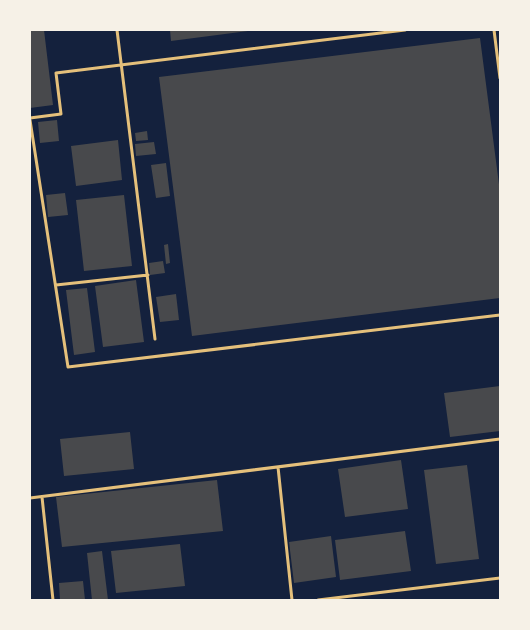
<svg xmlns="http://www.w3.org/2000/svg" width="530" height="630" font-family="'Source Sans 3',sans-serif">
<rect width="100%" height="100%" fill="#14213d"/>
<!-- building -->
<path fill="#48494c" d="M30,30H44L53,105L30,108Z
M170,30H248V31L171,41Z
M480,38L500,192V298L192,336L159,77Z
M57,120L59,141L40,143L38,122Z
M147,131L148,140L136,141L135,133Z
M118,140L122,180L76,186L71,146Z
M154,142L156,154L136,156L135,144Z
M166,163L170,196L156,198L151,165Z
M65,193L68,215L48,217L46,195Z
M124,195L132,266L84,271L76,200Z
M168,244L170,263L166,264L164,245Z
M163,261L165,273L150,275L149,263Z
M136,280L144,342L103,347L95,286Z
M87,288L95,352L74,355L66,290Z
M176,294L179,320L160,322L156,297Z
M500,386V431L450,437L444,393Z
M130,432L134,469L64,476L60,439Z
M401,460L408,509L345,517L338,469Z
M467,465L479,559L436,564L424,470Z
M217,480L223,531L62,547L56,497Z
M405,531L411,571L340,580L335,540Z
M331,536L336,577L294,583L289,542Z
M180,544L185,586L116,593L111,551Z
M102,551L108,600H92L87,553Z
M83,581L85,600H60L59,583Z"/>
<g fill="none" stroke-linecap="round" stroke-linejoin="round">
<!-- service -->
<path stroke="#e5c07b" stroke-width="3" d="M117,30L155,339
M494,30L500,78
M30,118L61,114L56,73L405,30
M30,120L68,367L500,315
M56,285L148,275
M278,467L292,600
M42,497L53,600
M30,498L500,439
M318,600L500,578"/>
</g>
<!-- border -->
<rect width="530" height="630" fill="none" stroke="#f6f1e7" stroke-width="62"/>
</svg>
